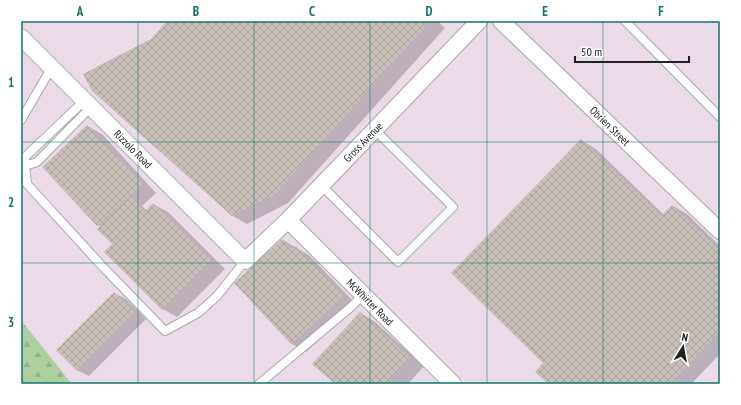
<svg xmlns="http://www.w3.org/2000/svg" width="741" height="405" font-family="'PT Sans Narrow',sans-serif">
<defs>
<pattern id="forest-firs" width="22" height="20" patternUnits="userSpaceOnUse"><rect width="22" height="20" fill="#add19e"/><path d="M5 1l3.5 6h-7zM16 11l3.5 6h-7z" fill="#95b388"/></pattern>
<pattern id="building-cross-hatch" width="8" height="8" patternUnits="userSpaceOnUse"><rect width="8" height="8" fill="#c7bfb8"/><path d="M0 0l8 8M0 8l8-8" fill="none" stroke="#aba49e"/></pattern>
</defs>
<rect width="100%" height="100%" fill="#f2efe9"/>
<!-- industrial -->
<path fill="#ebdbe8" d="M21,21H720V384H72L21,320Z"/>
<!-- forest -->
<path fill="url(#forest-firs)" d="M21,320L72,384H21Z"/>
<!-- shadow -->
<path fill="#0003" d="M169,21H437L445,28L288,203L247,224L233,216L152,40Z
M87,126L102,134L156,193L142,206L147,211L153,204L168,212L225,269L177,317L163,309L114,244L111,243L101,227L98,225Z
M582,141L596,149L664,215L673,206L687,214L720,246V354L691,384H549L545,363Z
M283,240L310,256L357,305L306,352L292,344L236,283Z
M114,293L126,299L146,319L89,376L77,370Z
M360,313L374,321L424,366L408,384H336Z"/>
<!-- building -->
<path fill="url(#building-cross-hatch)" d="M167,21H430L274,195L232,216L92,91L83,74L151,39Z
M87,125L142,184L97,226L42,167Z
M581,139L661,216L672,205L720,251V331L669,384H548L535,372L543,363L451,273Z
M131,197L144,211L111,243L97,229Z
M153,203L212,260L162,310L104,252Z
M282,239L292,249L296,246L343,296L291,344L234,283Z
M114,292L135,312L77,371L56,350Z
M360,312L410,358L386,384H335L312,364Z"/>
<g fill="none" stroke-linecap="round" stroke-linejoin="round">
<defs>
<path id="lane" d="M625,21L720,117
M85,100L25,157V166L37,162L91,107
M21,120L52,67
M25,166L27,184L102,266L165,331L198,313L217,296L245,261
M321,185L398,262L453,207L375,130
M259,384L351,307L363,295"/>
<path id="street" d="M501,21L720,231
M21,37L245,261L288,220L479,21
M288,220L453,384"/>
</defs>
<!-- lane casing -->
<use href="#lane" stroke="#a9a9a9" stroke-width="10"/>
<!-- street casing -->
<use href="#street" stroke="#a9a9a9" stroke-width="18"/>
<!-- lane -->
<use href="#lane" stroke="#fff" stroke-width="8"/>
<!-- street -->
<use href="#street" stroke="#fff" stroke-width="16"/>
</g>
<!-- grid -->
<path fill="none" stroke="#0f766e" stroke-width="1" stroke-opacity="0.55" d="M138,21V384M254,21V384M370,21V384M487,21V384M603,21V384M21,142H720M21,263H720"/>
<g text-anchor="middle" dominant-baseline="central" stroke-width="3" stroke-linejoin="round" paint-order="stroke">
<!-- street labels -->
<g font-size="11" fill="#222" stroke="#fff">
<text transform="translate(610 126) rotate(44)">Obrien Street</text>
<text transform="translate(363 142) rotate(-46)">Gross Avenue</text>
<text transform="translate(133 149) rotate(45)">Rizzolo Road</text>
<text transform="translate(370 302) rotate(45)">McWhirter Road</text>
</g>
</g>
<!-- border -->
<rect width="741" height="405" fill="none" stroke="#ffffff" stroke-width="44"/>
<!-- north arrow -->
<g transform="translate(683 347) rotate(11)" stroke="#ffffff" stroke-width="3" paint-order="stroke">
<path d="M0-3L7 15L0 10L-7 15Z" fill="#222222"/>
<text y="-6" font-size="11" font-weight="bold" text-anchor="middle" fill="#222222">N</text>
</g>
<!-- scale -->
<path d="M575 56v6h114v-6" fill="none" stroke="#222222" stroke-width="2"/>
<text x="581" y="56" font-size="12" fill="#222222" stroke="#ffffff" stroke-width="3" paint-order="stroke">50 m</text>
<rect x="22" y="22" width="697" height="361" fill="none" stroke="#0f766e" stroke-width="1.5"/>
<g font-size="13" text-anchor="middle" font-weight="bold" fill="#0f766e">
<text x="80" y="16">A</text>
<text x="196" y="16">B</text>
<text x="312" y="16">C</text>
<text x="429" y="16">D</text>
<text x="545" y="16">E</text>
<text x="661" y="16">F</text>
<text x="11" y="87">1</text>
<text x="11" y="207">2</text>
<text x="11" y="327">3</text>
</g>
</svg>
